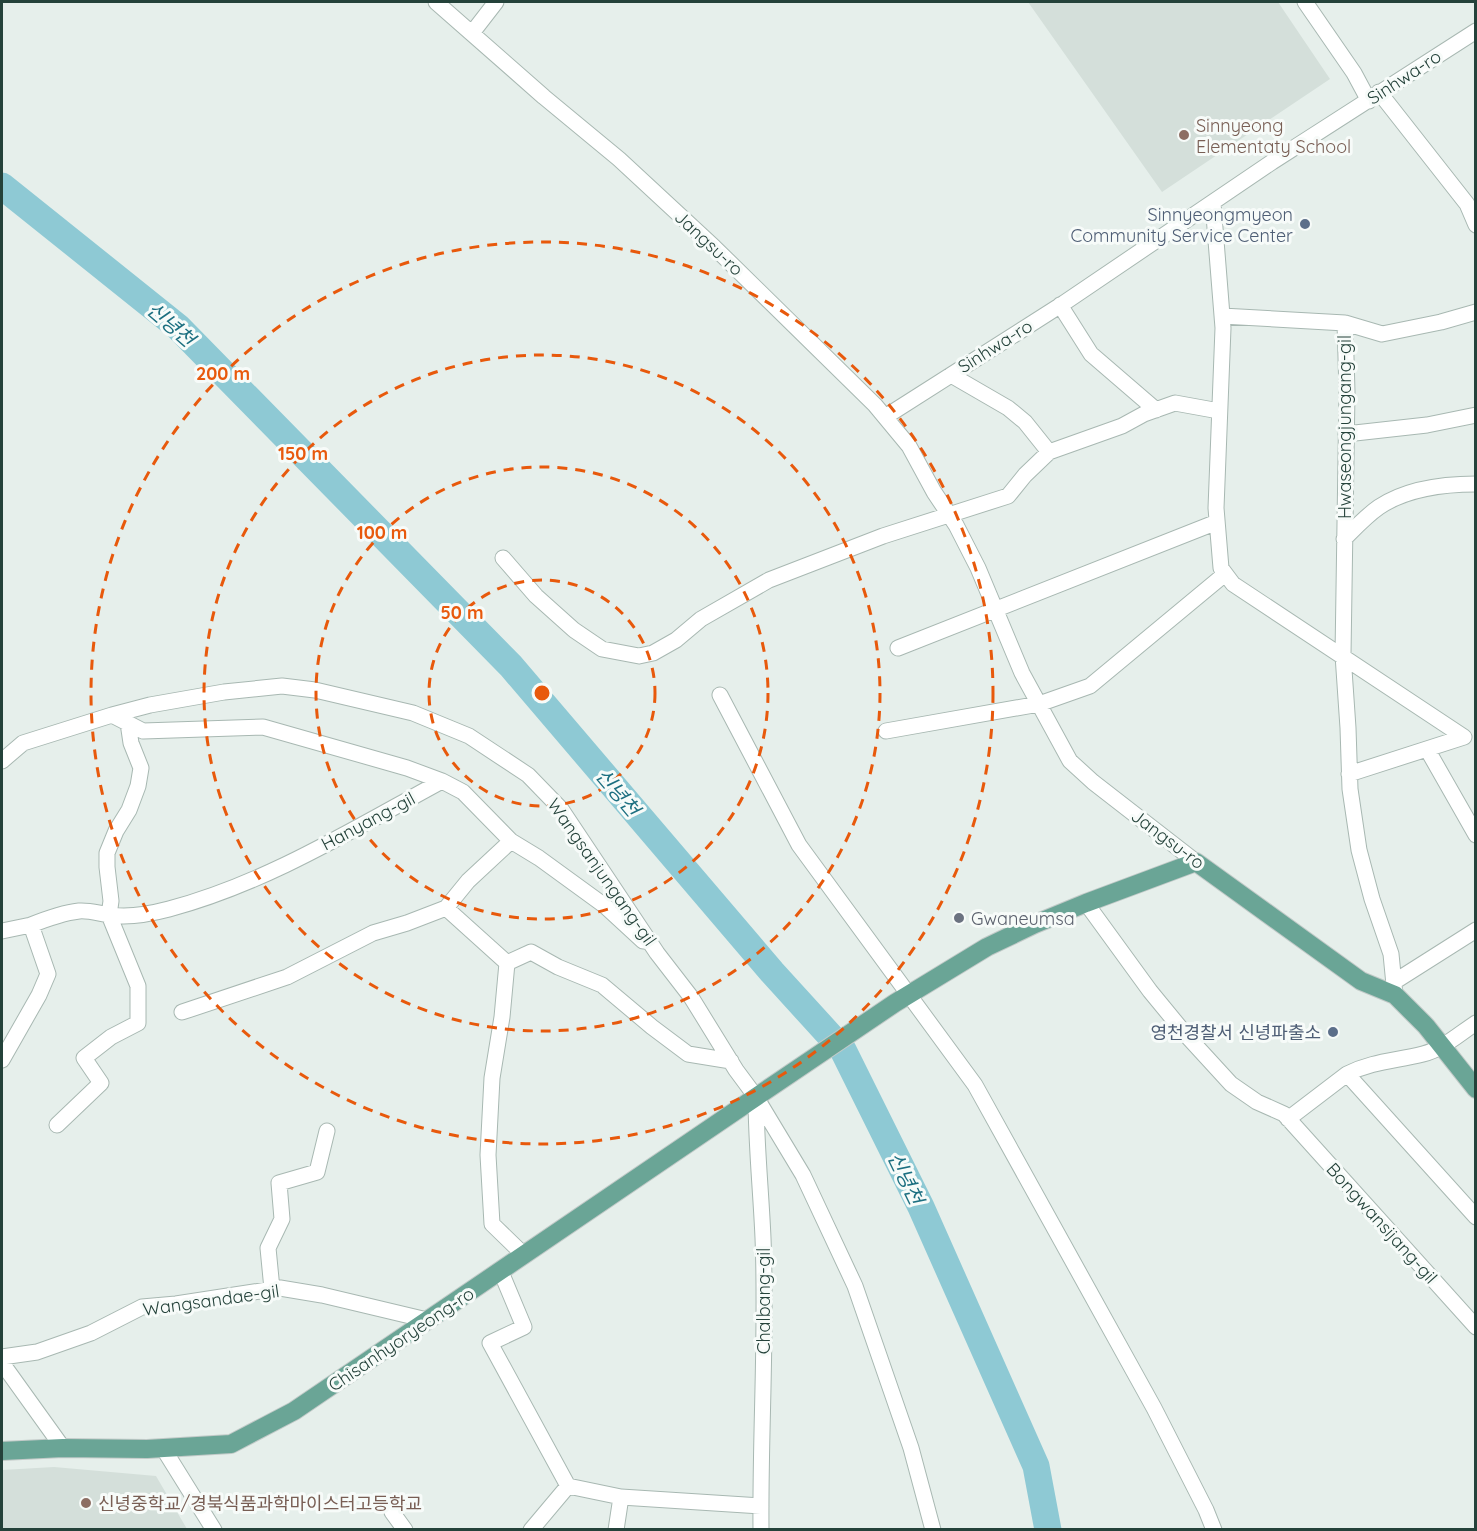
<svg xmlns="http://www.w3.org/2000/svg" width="1477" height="1531" font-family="Quicksand,'Noto Sans KR',sans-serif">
<rect width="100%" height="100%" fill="#e6efeb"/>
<!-- built -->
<path fill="#d4dfda" d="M1028,2H1278L1330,79L1162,192Z
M54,1467L156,1476L187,1529H2V1470Z"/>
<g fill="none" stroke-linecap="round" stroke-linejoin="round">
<!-- river -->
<path stroke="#8ec9d4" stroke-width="27" d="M2,186L178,327L511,666L772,972L843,1050L921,1207L1036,1466L1048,1530"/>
<defs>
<path id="minor" d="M436,2L544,97L619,159L714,247L875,405L909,446L934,492L956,525L978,568L1022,673L1070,761L1093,782L1196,862
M1305,2L1354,73L1369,101
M472,33L496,2
M1379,92L1467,204L1476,225
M1213,203L1223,328L1216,508L1221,568L1233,584L1464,737L1349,774
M1060,305L1091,354L1156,410
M1222,316L1345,323L1347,392L1343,655L1348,728L1350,789L1359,850L1372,899L1391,954L1395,995
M1345,323L1382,334L1441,322L1476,312
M951,375L1008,408L1025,422L1049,452
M885,417L1064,303L1272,162L1476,31
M1346,434L1427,425L1476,415
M1344,539C1355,528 1366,516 1379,507C1406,489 1444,484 1476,484
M503,558L536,596L574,630L602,649L639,656L653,653L676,640L701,619L769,580L883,536L1008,496L1025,475L1049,452L1122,426L1144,414L1175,403L1219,411
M898,648L1217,522
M720,695L799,845L975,1085L1154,1408L1206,1510L1214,1530
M112,715L143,731L263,727L407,768L442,781L463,792L511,841L539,858L605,906L643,941
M886,731L1039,704L1090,686L1225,574
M1427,749L1476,835
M2,761L23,743L112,715L150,705L224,692L282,686L315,690L413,713L469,736L528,775L561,809L657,953L691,997L736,1070L756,1097L803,1175L855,1286L911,1448L933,1530
M1086,903L1150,991L1187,1036L1231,1084L1257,1102L1284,1114L1476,1327
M446,908L507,963L502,1017L492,1078L488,1155L492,1224L524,1255
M2,931L31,925
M507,963L531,952L558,967L602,985L652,1027L688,1054L731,1061
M1394,982L1476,930
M182,1012L287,977L373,933L407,923L446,908L468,881L511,841
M2,1060L39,995L48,974L31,925C46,919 62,913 79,911C89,910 101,914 111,915C130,918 150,914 169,909C267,883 355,828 442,781
M1347,1074C1373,1061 1396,1061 1423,1054C1443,1049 1459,1034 1476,1023
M756,1097C756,1144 761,1191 763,1238C767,1335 760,1432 761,1530
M1288,1119L1347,1074L1476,1217
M57,1125L101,1083L84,1058L111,1037L138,1023V986L109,915L111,901L107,867V853L116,831L129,810L138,786L141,768L131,743L128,723
M501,1272L524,1327L490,1343L568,1486
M272,1289L268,1248L282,1219L279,1183L317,1172L327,1131
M2,1357L37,1352L91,1333L142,1307L176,1304L280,1288L322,1295L427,1320
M2,1363L63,1448
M163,1448L214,1530
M392,1512L405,1530
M531,1530L568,1486L621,1497
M616,1530L621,1497L761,1506"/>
<path id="major" d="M2,1451L63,1448L147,1449L231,1444L294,1411L756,1097L895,1003L987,947L1035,924L1086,903L1196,862L1361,981L1395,995L1426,1026L1476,1089"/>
</defs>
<!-- minor casing -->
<use href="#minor" stroke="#a8b8b2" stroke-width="17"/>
<!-- major casing -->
<use href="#major" stroke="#c2cac8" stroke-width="20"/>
<!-- minor -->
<use href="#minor" stroke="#fff" stroke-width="15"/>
<!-- major -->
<use href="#major" stroke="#6aa596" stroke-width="18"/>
</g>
<!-- distance rings -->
<g fill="none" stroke="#e8590c" stroke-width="3" stroke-dasharray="10 8">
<circle cx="542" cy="693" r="113"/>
<circle cx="542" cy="693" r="226"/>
<circle cx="542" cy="693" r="338"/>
<circle cx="542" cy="693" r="451"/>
</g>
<!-- markers -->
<g fill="#8d6e63" stroke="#f7fbf9" stroke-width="2">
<circle cx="1184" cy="135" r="6"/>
<circle cx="86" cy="1503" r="6"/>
</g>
<g fill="#5c6f8a" stroke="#f7fbf9" stroke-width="2">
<circle cx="1305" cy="224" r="6"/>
<circle cx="1333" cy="1032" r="6"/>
</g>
<circle fill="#6b7280" stroke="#f7fbf9" stroke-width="2" cx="959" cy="918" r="6"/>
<g text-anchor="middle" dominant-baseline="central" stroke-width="6" stroke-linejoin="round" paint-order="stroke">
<!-- street labels -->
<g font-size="18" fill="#24423a" stroke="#f7fbf9">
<text transform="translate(1404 77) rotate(-33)">Sinhwa-ro</text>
<text transform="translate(709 243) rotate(43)">Jangsu-ro</text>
<text transform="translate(995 346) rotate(-32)">Sinhwa-ro</text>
<text transform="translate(1344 427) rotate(-90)">Hwaseongjungang-gil</text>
<text transform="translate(368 821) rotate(-28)">Hanyang-gil</text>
<text transform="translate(1168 839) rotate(37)">Jangsu-ro</text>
<text transform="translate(602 872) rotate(55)">Wangsanjungang-gil</text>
<text transform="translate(1382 1223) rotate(48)">Bongwansijang-gil</text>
<text transform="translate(211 1300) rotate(-8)">Wangsandae-gil</text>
<text transform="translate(763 1301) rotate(-90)">Chalbang-gil</text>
<text transform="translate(401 1339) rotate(-34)">Chisanhyoryeong-ro</text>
</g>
<!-- education labels -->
<g font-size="18" fill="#785e54" stroke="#f7fbf9" text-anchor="start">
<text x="1196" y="125">Sinnyeong<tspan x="1196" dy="21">Elementaty School</tspan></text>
<text x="98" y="1503">신녕중학교/경북식품과학마이스터고등학교</text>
</g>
<!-- service labels -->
<g font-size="18" fill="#4e5e75" stroke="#f7fbf9" text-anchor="end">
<text x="1293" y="214">Sinnyeongmyeon<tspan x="1293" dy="21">Community Service Center</tspan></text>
<text x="1321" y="1032">영천경찰서 신녕파출소</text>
</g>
<!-- worship labels -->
<g font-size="18" fill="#5b616d" stroke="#f7fbf9" text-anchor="start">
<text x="971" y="918">Gwaneumsa</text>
</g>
<!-- water labels -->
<g font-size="20" font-style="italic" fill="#1c6f80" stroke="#f7fbf9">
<text transform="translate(171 324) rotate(41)">신녕천</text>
<text transform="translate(618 792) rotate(50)">신녕천</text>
<text transform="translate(906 1178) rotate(64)">신녕천</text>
</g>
</g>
<circle cx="542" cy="693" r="9" fill="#e8590c" stroke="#f7fbf9" stroke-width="3"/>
<g font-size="18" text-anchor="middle" font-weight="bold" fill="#e8590c" stroke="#f7fbf9" stroke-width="6" stroke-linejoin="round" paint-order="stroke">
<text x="223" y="380">200 m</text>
<text x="303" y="460">150 m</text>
<text x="382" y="539">100 m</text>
<text x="462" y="619">50 m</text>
</g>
<!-- border -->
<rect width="1477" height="1531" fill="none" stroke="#24423a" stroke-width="6"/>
</svg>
